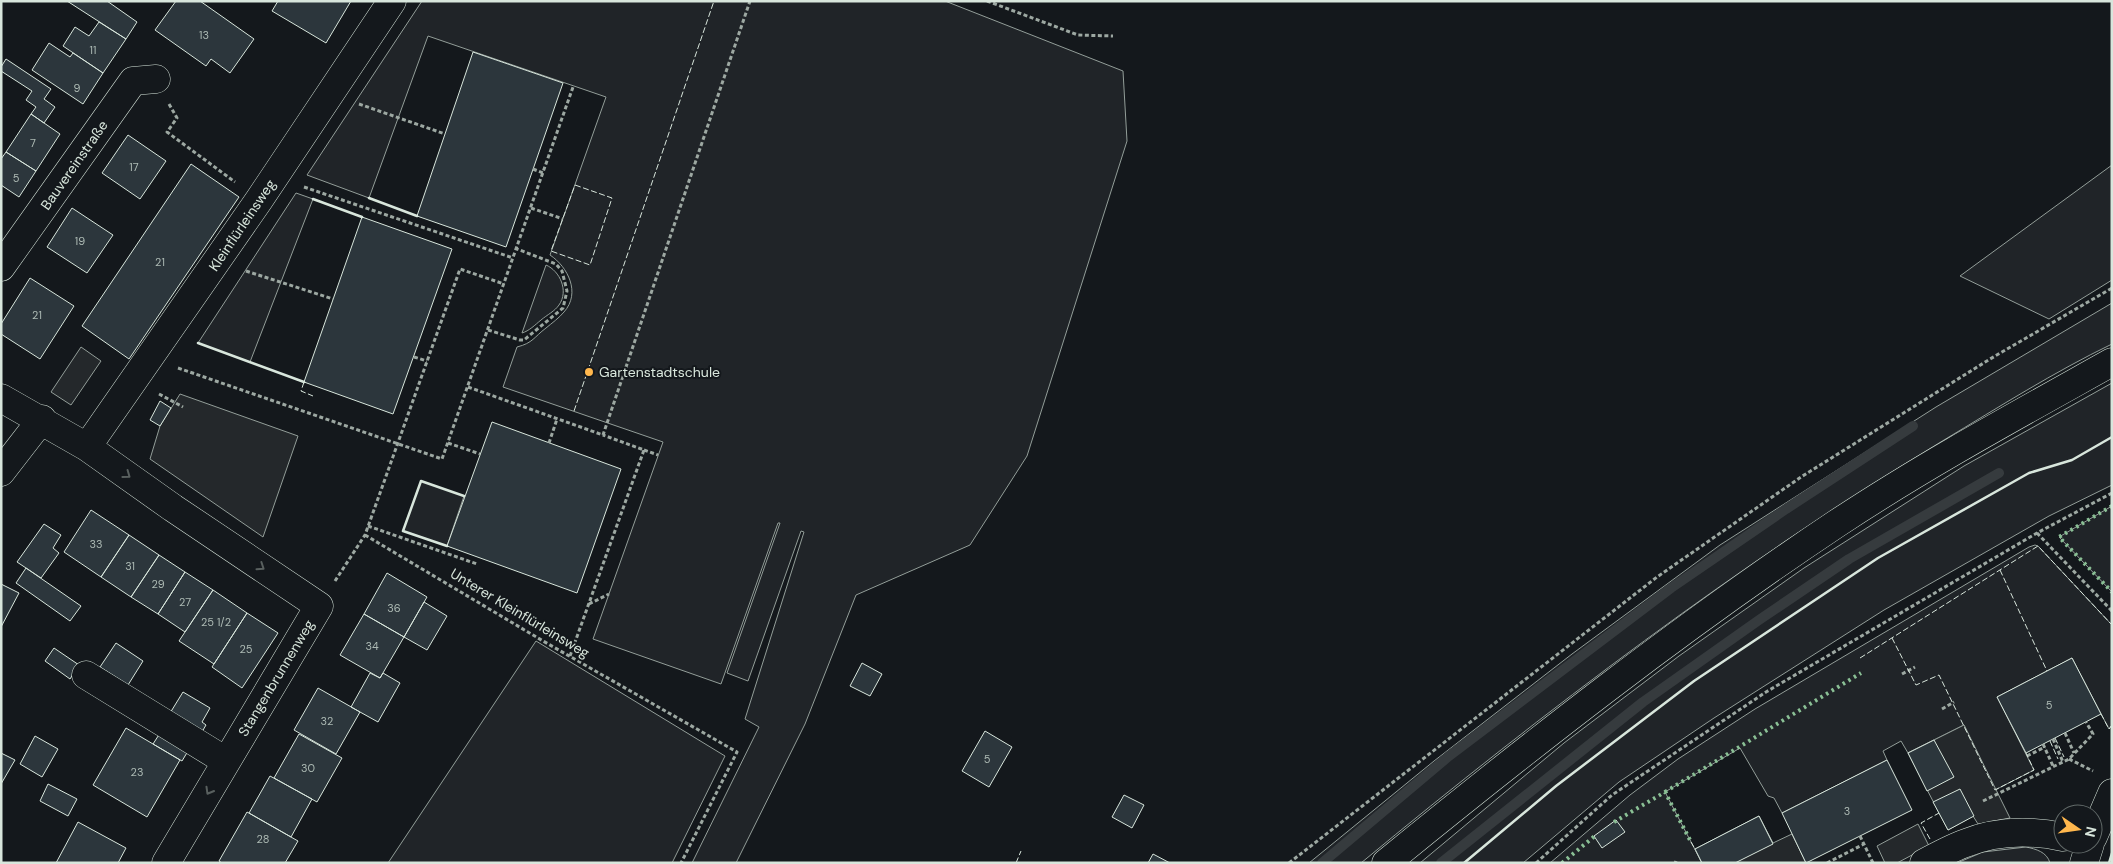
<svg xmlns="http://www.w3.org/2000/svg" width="2113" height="864" font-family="'DM Sans',sans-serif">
<rect width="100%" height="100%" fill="#14181c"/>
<!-- green -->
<path fill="#202428" stroke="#939e99" d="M422,1H945L1123,71L1127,141L1027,456L970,545L856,595L805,724L736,863H692L759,727L745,719L804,532L801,531L748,681L727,673L780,523H778L721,684L593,639L663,442L503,387L517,347C533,343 534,337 546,328C552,323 559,318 564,312C581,293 568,267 550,255L606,97L428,36L369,198L307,175Z
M2112,165V280L2049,319L1960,276Z
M296,193L313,199L250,362L198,343Z
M546,265C560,271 569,291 559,305C555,311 547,315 541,320C535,325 529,331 522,333Z
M2112,303V344C2054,372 1999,407 1944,440C1738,564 1546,710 1361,863H1309L1434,761L1572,654L1720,545L1936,407Z
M2112,383V485L2049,516L1884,610L1714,718L1619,782L1523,863H1420L1564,743L1679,656L1804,568L1964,466Z
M421,481L464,496L447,546L403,531Z
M2112,506V592L2059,537Z
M2035,545L2038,546L2112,625V725L2109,729L2072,658L1997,697L2034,770L1995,790L1964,725L1908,753L1901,741L1883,751L1887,760L1782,813L1774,798L1768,796L1740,748L1665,792L1702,863H1550L1630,795L1678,759L1755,709L2029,547Z
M536,641L725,756L672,863H388Z
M2026,847C2036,849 2047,852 2050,863H1957L1983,852Z"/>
<!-- parking -->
<path fill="#24282b" stroke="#939e99" d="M81,347L101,361L71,405L51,392Z
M180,394L298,436L263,537L150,459L160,426Z
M1964,725L2010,818L1978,824L1973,816L1948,830L1908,753Z
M1759,816L1773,843L1792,834L1806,863H1702L1695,849Z
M1918,824L1929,846L1897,863H1885L1877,846Z"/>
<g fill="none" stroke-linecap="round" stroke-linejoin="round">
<!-- stream -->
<path stroke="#363b3e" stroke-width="10" d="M1322,863L1449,756L1671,588L1786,509L1913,426
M1441,863L1643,702L1759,620L1849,559L1999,473"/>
</g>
<!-- building -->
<path fill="#2c363c" stroke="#d8e6dc" d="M67,1H107L137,22L126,39Z
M176,1H200L254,39L230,73L211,59L206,66L155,30Z
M278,1H351L326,43L272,11Z
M99,22L126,39L103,73L63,46L75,27L89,36Z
M49,43L70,57L73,53L103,73L83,104L32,70Z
M473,52L563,83L506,247L417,216Z
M6,59L51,89L44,99L55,107L44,123L31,114L36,107L26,100L32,91L1,71V67Z
M31,114L60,134L36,171L6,152Z
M128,135L166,161L140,199L102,173Z
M6,152L36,171L19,197L1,185V159Z
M191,164L239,197L129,359L82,326Z
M72,208L113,235L87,273L47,247Z
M362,217L452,249L393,414L304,382Z
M30,278L74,306L40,359L1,334V324Z
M160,401L171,408L160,426L150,420Z
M492,422L621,469L577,593L447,546Z
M91,510L129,535L101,577L64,552Z
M44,524L61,535L53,548L59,553L41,578L17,562Z
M129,535L159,555L131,597L101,577Z
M159,555L185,572L158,614L131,597Z
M26,568L81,606L70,621L16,583Z
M185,572L213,590L185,632L158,614Z
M387,573L427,597L404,637L364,614Z
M1,584L19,593L1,627Z
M213,590L247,613L214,664L179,641Z
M424,602L447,616L427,650L404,637Z
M247,613L278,633L242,688L212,667Z
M364,614L404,637L380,678L340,655Z
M116,643L143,661L128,685L100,667Z
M54,648L79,665L70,679L45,661Z
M2072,658L2101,714L2026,753L1997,697Z
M862,663L882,674L870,696L850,686Z
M370,673L380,678L383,673L400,683L378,722L351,707Z
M318,688L360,712L336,754L294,730Z
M183,692L210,708L202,722L206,725L199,737L167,718Z
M126,728L180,760L147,817L93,785Z
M162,730L191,746L182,761L153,744Z
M985,731L1012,747L989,787L962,771Z
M299,734L342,758L317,802L274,778Z
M35,736L58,749L42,777L20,764Z
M1934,740L1954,777L1927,791L1908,753Z
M1,753L15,760L1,784Z
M1887,760L1912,810L1806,863L1782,813Z
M270,776L312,799L291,837L249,813Z
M48,784L77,799L68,816L40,801Z
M1960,789L1974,816L1948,830L1933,802Z
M1124,795L1144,805L1132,828L1112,817Z
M247,812L298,841L285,863H222L219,861Z
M1759,816L1773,844L1735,863H1702L1695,849Z
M1616,820L1625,832L1602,848L1594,836Z
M78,822L126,848L118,863H56Z
M1153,854L1170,863H1148Z"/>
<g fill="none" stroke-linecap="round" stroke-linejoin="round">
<defs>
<path id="minor" d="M1,267L133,81L156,79
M1,398L87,447L173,508L319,606L166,863
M87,447L259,200L392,1
M1,472L42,419
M86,675L226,761
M2093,837L2112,793
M1924,863C1937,856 1950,849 1963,844C1995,831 2030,830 2063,837
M2084,863L2090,844"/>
<path id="major" d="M1386,863C1532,744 1680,628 1836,524C1925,465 2019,414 2112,362"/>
</defs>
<!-- minor casing -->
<use href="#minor" stroke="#d8e6dc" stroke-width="29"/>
<!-- major casing -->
<use href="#major" stroke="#d8e6dc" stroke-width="29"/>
<!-- path -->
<path stroke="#9da8a2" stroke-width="3" stroke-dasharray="4 2.5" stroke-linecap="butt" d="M987,1L1078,35L1113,36
M169,104L177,118L167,132L235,182
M359,104L445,134
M533,169L543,173
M304,187L513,258
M531,208L563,219
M246,271L333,299
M488,330L520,340H524L563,308L567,291L562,271L556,264L517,249
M414,357L427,361
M178,368L442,459L573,87
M468,387L603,435L750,1
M159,394L183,407
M448,443L480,454
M549,443L557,419
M644,450L658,455
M368,526L477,564
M2037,533L2112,611
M365,535L543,641L737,752L681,863
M335,581L365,535L460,269L504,284
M589,604L609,594
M570,656L644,450L603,435
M1902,674L1915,667
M1942,709L1954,702
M2065,733L2074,753
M2053,739L2063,762
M2043,744L2053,766
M2027,756L2045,747
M2069,759L2093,771
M1983,801L2069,759L2093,734L2086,722
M1860,836L1873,863
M1674,862L1677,863
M1289,863L1657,577L1801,477L1990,359L2112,288
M1536,863L1612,795L1766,692L2037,533L2112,493
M1827,863L1864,844"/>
<!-- minor -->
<use href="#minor" stroke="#14181c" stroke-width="28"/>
<!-- major -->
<use href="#major" stroke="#14181c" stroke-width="28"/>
<!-- hedge -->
<path stroke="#8ac095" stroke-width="4" stroke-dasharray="2.5 4" stroke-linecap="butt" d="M2112,506L2059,537L2112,592
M1665,792L1861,673
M1614,822L1665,792L1691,842
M1562,863L1596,835"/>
<!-- fence -->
<path stroke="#d8e6dc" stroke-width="1" stroke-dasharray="6 2.5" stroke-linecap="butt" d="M575,185L612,198L590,265L551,251Z
M304,382L301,391L313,396
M574,411L714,1
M2000,570L2047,671
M1892,638L1916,685L1939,675L1995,790L2034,770L2026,753
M1860,658L2038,546L2112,625
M2101,714L2109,729L2112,725
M2055,738L2064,757
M2050,741L2058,759
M1930,839L1921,823L1939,813
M1691,842L1695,849
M1016,863L1021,851"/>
<!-- wall -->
<path stroke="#d8e6dc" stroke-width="2.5" d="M369,198L417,216
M313,199L362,217
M198,343L304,382
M447,546L403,531L421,481L464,496
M1464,863L1556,786L1694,681L1878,558L2029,473L2072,460L2112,437
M2109,863L2112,853"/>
</g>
<!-- one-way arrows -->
<defs><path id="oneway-chevron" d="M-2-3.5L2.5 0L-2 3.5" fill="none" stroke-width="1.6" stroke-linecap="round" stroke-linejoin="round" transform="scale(1.25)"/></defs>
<g stroke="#59605f">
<use href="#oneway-chevron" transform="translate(127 475) rotate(36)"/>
<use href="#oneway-chevron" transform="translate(261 567) rotate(34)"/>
<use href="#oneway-chevron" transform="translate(209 791) rotate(120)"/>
</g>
<!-- markers -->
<circle fill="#ffb74d" stroke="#14181c" stroke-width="2" cx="589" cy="372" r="5"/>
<g text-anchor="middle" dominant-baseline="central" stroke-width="4" stroke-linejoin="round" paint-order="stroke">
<!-- number labels -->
<g font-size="11" fill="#adbab4">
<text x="204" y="35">13</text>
<text x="93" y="50">11</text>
<text x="77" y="88">9</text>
<text x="33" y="143">7</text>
<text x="134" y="167">17</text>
<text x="16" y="178">5</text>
<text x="80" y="241">19</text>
<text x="160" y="262">21</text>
<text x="37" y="315">21</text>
<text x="96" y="544">33</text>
<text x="130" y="566">31</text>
<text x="158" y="584">29</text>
<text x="185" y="602">27</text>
<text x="394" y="608">36</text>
<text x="216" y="622">25 1/2</text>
<text x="372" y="646">34</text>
<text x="246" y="649">25</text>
<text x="2049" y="705">5</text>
<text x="327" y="721">32</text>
<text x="987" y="759">5</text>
<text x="308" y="768">30</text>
<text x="137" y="772">23</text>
<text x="1847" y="811">3</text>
<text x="263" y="839">28</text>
</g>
<!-- street labels -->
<g font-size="14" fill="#d8e6dc" stroke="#14181c">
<text transform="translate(74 165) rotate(-55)">Bauvereinstraße</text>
<text transform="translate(242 225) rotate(-56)">Kleinflürleinsweg</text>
<text transform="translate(520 613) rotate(31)">Unterer Kleinflürleinsweg</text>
<text transform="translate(276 678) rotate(-59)">Stangenbrunnenweg</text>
</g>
<!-- poi labels -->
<g font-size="14" fill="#d8e6dc" stroke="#14181c" text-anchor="start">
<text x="599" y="372">Gartenstadtschule</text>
</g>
</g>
<!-- border -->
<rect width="2113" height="864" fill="none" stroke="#d8e6dc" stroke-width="5"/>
<!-- north arrow -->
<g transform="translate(2078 829) rotate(103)"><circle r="24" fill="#14181c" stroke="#626a69"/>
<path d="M0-4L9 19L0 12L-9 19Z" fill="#ffb74d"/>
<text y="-8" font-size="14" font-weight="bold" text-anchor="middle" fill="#d8e6dc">N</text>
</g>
</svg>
